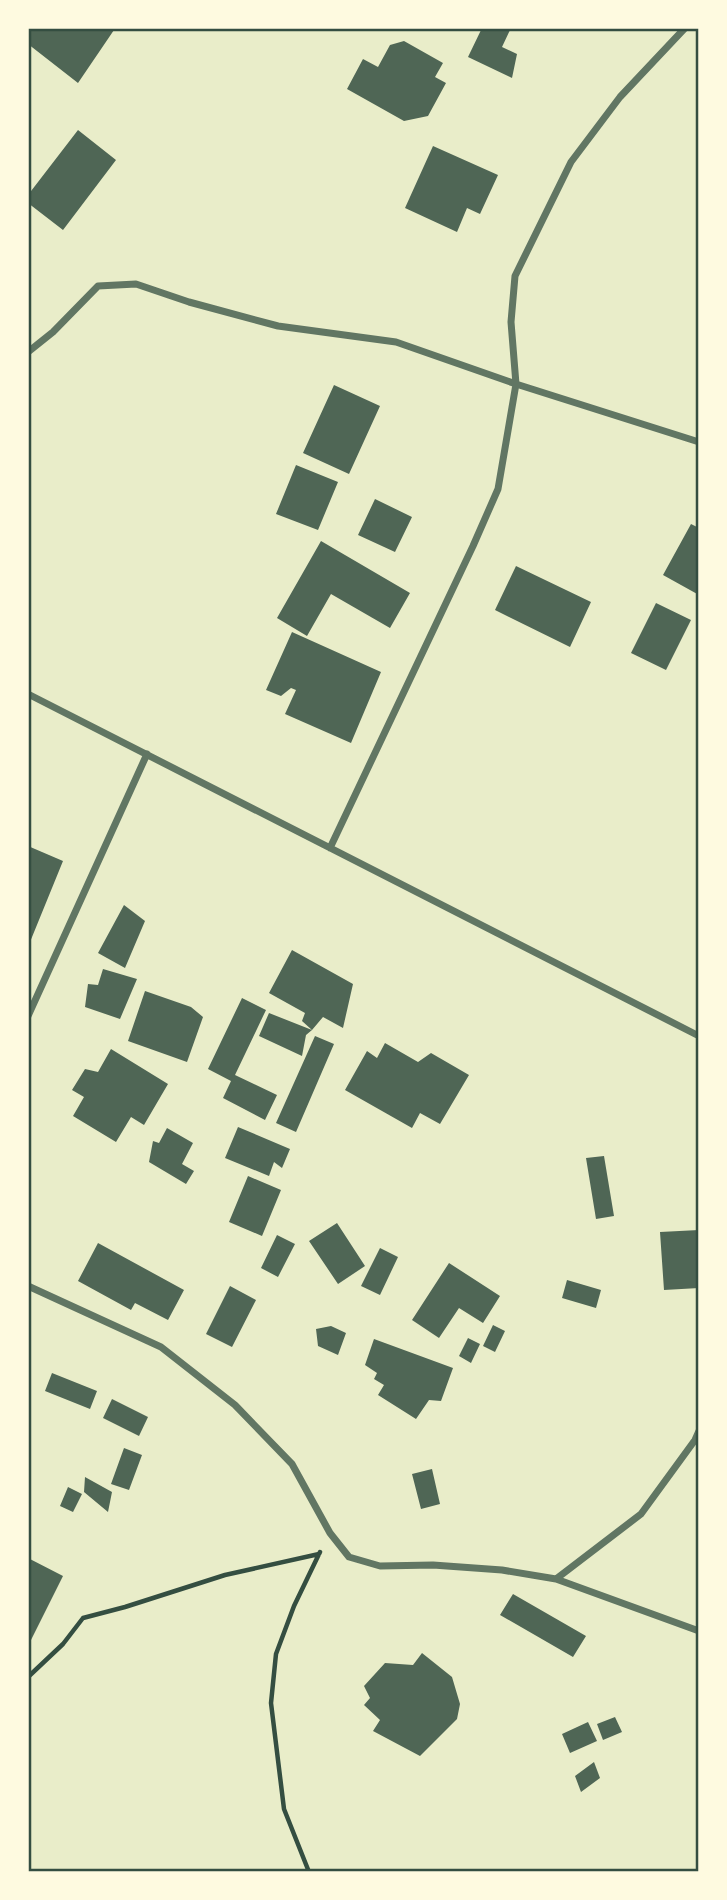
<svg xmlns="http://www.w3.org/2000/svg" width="727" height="1900" font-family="Commissioner,sans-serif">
<rect width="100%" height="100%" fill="#e9edc9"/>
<!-- building -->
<path fill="#4f6655" d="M28,28H112L114,30L78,83L28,44Z
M482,28H511L502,47L517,54L512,78L468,57Z
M404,41L443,63L435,77L446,83L428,116L404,121L347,89L363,59L378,67L390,45Z
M78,130L116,160L63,230L28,203V195Z
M433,146L498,175L480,214L467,208L457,232L405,208Z
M334,385L380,406L349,474L303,453Z
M296,465L338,482L318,530L276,514Z
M375,499L412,517L395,552L358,535Z
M691,524L699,528V595L663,575Z
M321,541L410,593L390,628L331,594L307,636L277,618Z
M516,566L591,602L570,647L495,610Z
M656,603L691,620L666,670L631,653Z
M292,632L381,672L351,743L285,714L296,690L291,688L281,696L266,690Z
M28,846L63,861L30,942L28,941Z
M124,905L145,921L125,968L98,953Z
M292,950L353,984L343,1028L323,1017L312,1030L306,1035L302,1056L259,1036L269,1013L312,1030L302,1021L305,1013L269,993Z
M103,969L137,979L120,1019L85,1007L88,984L98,985Z
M145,991L191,1007L203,1017L187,1062L128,1041Z
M242,998L266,1010L235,1075L277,1095L265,1120L223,1098L231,1081L208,1069Z
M315,1036L334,1044L296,1132L276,1123Z
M385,1043L418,1062L431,1053L469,1075L440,1124L420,1113L412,1128L345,1090L367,1051L377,1058Z
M111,1049L168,1084L144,1125L131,1117L116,1142L73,1116L84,1097L72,1090L85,1069L98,1072Z
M238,1127L290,1149L282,1168L274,1162L269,1176L225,1158Z
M167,1128L193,1143L182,1164L194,1171L186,1184L149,1162L153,1141L159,1143Z
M604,1156L614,1216L596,1219L586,1158Z
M248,1176L281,1190L262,1236L229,1222Z
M337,1223L365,1266L338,1284L309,1241Z
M699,1230V1288L664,1290L660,1232Z
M277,1235L295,1244L278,1277L261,1268Z
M98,1243L184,1290L168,1320L135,1303L131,1310L78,1281Z
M380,1248L398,1257L380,1295L361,1286Z
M449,1263L500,1296L483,1323L459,1308L439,1338L412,1320Z
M567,1280L601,1290L596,1308L562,1298Z
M230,1286L256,1300L232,1347L206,1334Z
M493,1325L505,1331L495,1352L483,1346Z
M331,1326L346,1333L338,1355L318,1346L316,1329Z
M468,1338L480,1344L471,1363L459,1356Z
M374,1339L453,1368L441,1401L429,1400L416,1419L378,1395L384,1385L374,1379L377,1373L365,1365Z
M52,1373L97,1391L90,1409L45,1391Z
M112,1399L148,1417L139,1436L103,1418Z
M124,1448L142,1455L129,1490L111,1484Z
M432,1469L440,1504L421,1509L412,1474Z
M85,1477L112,1492L108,1512L84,1492Z
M68,1487L82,1494L73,1512L60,1506Z
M28,1558L63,1576L28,1646Z
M513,1594L586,1636L573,1657L500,1615Z
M422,1653L452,1677L460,1704L457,1719L420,1756L373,1731L380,1720L364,1705L370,1698L364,1686L385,1663L413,1665Z
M615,1717L622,1732L603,1740L597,1724Z
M588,1722L597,1741L570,1753L562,1734Z
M594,1762L600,1778L581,1792L575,1776Z"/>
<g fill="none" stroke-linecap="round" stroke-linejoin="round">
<!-- path -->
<path stroke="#344e41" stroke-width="4.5" d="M28,1677L63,1644L83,1618L125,1607L225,1575L319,1554
M309,1872L284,1809L271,1703L276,1654L294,1606L320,1552"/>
<!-- minor -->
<path stroke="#617663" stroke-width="7" d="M28,352L53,332L98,286L136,284L189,302L278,326L396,342L516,384L699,442
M28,694L699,1036
M330,848L473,546L498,489L516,384L511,322L515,276L571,162L620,97L685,28
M28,1016L147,754
M28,1286L161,1347L235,1405L292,1464L330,1533L349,1557L380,1566L433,1565L502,1570L556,1579L641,1514L695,1440L699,1431
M556,1579L699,1631"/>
</g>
<!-- border -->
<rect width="727" height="1900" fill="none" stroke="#fefae0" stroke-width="60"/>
<rect x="30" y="30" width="667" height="1840" fill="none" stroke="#344e41" stroke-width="2.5"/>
</svg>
